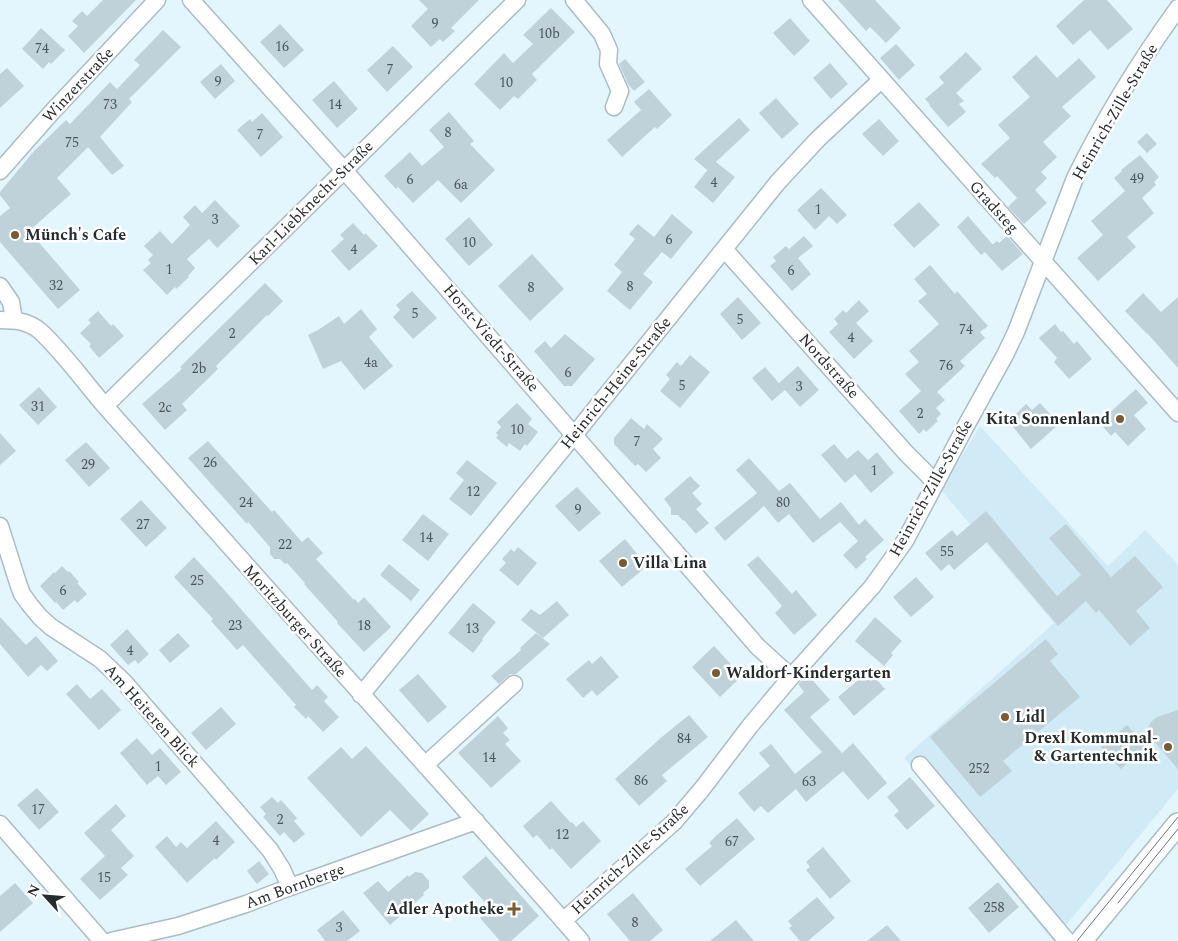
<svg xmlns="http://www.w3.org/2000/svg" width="1178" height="941" font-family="Spectral,serif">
<rect width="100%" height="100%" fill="#e3f6fe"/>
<!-- built -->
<path fill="#d0ebf6" d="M980,426L1108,566L1145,530L1178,564V789L1053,941L904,758L1054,623L941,490Z"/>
<!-- building -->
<path fill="#bfd2da" d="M103,0H136L84,53L68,36L78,26L72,21L82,11L87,16Z
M419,0H479L451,28L455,31L443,42L440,39L431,47L411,26L428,9Z
M838,0H875L901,28L886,43L870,27L866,31Z
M1084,0H1107L1133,29L1108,50L1090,30L1073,45L1056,26Z
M551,8L575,32L532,74L537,80L518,99L514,96L500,110L474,84L504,53L513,63L533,44L523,35Z
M790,18L810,41L794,56L773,33Z
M280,24L304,50L284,68L260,42Z
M41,28L65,50L51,64L49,62L43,69L22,49Z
M163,30L181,47L129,99L132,102L100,137L124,166L112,175L88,147L57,178L71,194L29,231L80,290L58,309L0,242V216L10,208L0,195V192L34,151L66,120L70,124L110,82L117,89L140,65L134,60Z
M896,44L915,65L899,80L880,58Z
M393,46L413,67L387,92L367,70Z
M966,52L982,69L956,93L964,101L959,104L966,112L948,127L929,105H930L925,99L944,83L939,77Z
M1036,55L1057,78L1079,58L1096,77L1062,107L1071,116L1043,142L1057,157L1041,172L1047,178L1035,190L1047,203L1024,224L1008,207L1017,198L997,176L995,178L981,164L1010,138L998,125L1030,97L1012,77Z
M625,59L645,82L634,91L628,84L619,64Z
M830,63L848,84L831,99L813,78Z
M221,64L235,81L215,99L200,82Z
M7,68L24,86L0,108V74Z
M334,81L358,109L337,128L312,100Z
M649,89L672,115L657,129L655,127L622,157L607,140L641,110L634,102Z
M776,98L799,124L782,139L759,113Z
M449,112L474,141L470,144L495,170L461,203L438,180L413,203L398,187L396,189L384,176L410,152L422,166L444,147L429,130Z
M262,113L283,137L261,157L237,130L250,119L252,122Z
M739,118L750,130L716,162L735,177L713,203L694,187L710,167L707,170L694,159Z
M879,119L899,141L883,156L862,134Z
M1147,133L1157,144L1147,153L1137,142Z
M1140,155L1159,177L1154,182L1156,185L1142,198L1154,213L1127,237L1136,247L1098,281L1077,258L1103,235L1091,221L1125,191L1114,178L1122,171L1121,170Z
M821,188L847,215L837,224L829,216L815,230L797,210Z
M215,200L240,226L217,248L209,239L187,259L195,268L188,276L189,277L176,289L175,287L167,295L143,270L151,263L148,260L153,255L144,246L160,231L172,244L190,225L183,217L195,205L202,213Z
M919,202L940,225L914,248L893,225Z
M672,214L693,232L671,259L662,252L643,274L653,282L630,310L607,291L622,272L614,265L635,239L629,234L638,224L654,237Z
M968,216L993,245L986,250L997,241L999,243L1007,236L1023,254L1002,271L985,252L981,255L957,227Z
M469,217L493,245L469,266L445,239Z
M353,223L364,235L365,233L378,246L349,271L331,251L344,239L340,235Z
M804,236L813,246L798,258L811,274L792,291L770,266L776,261L773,257L786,246L789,249Z
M532,254L564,289L530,321L498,286Z
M930,265L955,294L957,291L988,326L980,332L985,338L960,361L965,366L937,392L945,400L936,408L941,414L936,419L938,421L926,432L924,429L919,434L899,411L921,391L905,374L919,362L909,351L939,324L918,301L927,294L914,279Z
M265,283L283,301L268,316L267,315L216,366L218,369L182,404L187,410L165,430L142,404L182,369L180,367Z
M412,291L437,318L413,339L393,317L400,310L396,305Z
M1143,293L1161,312L1178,297V368L1147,333V334L1125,311Z
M738,297L761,323L742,340L720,314Z
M859,300L869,311L856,323L873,341L854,359L829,332L838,324L834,319L843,310L846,313Z
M361,309L377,329L369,337L393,366L364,390L341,361L323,369L308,335L318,330L339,316L344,324Z
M98,311L111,326L113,324L124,336L99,358L89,346L91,344L80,333L91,323L88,320Z
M1055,324L1061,332L1063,331L1074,344L1077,341L1092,359L1069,379L1054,362L1057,358L1039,338Z
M565,334L595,359L572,386H564L534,351L545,341L551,348Z
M690,355L710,372L680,408L660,391L670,379L666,375L677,362L681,366Z
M798,366L819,390L800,407L779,383Z
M765,367L785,390L772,401L752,378Z
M39,387L57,407L38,425L19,405Z
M1136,389L1148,403L1134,415L1146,429L1128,446L1115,432L1111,436L1099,422Z
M517,403L532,419L528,424L538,432L527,446L525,444L520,451L509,443L507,447L496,438L498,435L496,433L501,427L497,422Z
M1040,403L1059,424L1031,449L1013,427L1021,420L1016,414L1026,404L1032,410Z
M631,418L644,429L647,424L663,439L653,449L661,458L646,472L638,464L635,466L614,444V438Z
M0,433L16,451L0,465Z
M208,441L272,512L274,510L302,542L308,537L323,553L316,559L354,600L355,599L358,603L364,597L391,627L364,652L337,623L338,622L304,584L305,583L287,563L285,564L280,559H274L270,554V547L248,522L247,524L188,458Z
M86,442L110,468L89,487L65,460Z
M834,444L847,459L858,450L868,460L877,452L894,473L871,493L855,474L845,483L821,455Z
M749,458L779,491L790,483L820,519L841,502L859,525L865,519L884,540L865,557L867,559L856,569L843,555L858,541L840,522L813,543L789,514L778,523L764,506L725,541L714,528L757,493L736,470Z
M467,460L497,483L471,516L449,499L464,480L456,473Z
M690,476L700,486L692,493L702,504L696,509L709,523L696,534L684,520L683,521L678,515H671V508L664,499Z
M577,487L601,513L579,532L555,506Z
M141,500L167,528L146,547L120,519Z
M986,511L1057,596L1081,575L1049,538L1066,524L1111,577L1135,556L1163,587L1136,611L1150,628L1130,646L1099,610L1096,613L1086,601L1058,626L987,542L954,570L949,564L941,571L925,553L952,530L957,536Z
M423,514L449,534L428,561L402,540Z
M625,539L647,566L622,587L599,561Z
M518,547L537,563L518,586L499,570L506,563L502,559L511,549L514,552Z
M758,556L792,594L796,590L817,615L794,635L775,613L782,606L747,565Z
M194,557L219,584L312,690L317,685L328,697L324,701L339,717L323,732L308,716L306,719L294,707L296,705L243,645L237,650L211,621L213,619L174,577Z
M389,564L420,590L411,601L380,575Z
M62,566L68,572L69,571L79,582L77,583L87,594L77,603L75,600L63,610L56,602L55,603L40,586L54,572L55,573Z
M916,577L934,597L911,617L893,597Z
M557,601L569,615L543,638L521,620L531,609L540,615Z
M473,603L496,622L482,639L483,640L473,653L448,633Z
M0,617L26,645L36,636L58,661L47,671L41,665L28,677L0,644Z
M875,617L902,641L891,653L893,655L884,666L855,641Z
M127,629L149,654L138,664L135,660L128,665L110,645Z
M178,633L190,646L170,663L159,650Z
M536,633L550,644L516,674H511L508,676L499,684L491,676L521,650L520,648Z
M1046,639L1058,654L1050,661L1080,697L1003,761L1012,771L980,797L930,737Z
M714,646L742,676L720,697L692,667Z
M601,656L619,677L597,696L592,690L583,698L566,679L589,660L592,664Z
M869,671L885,689L854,716L838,697Z
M418,674L447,707L428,723L399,690Z
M808,675L830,700L810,717L842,753L853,743L887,783L868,800L843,771L806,802L796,789L768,813L761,806L754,812L738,793L770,766L759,753L771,744L795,774L822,752L784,710L804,692L798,684Z
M77,684L90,699L102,689L121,710L99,730L66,694Z
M221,707L236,724L206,750L191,733Z
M1178,710V769L1153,740L1121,769L1101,747L1127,725L1141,741L1151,722L1157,717Z
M689,715L708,737L662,775L667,781L639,806L615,779L663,736Z
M498,716L508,728L503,733L510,740L505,744L521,761L491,788L458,753Z
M137,738L152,755L160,748L181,772L166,785L158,776L147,785L120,753Z
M366,746L429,814L411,831L390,810L361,837L307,778L341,747L352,759Z
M910,777L935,806L907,830L894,815L899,811L887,797Z
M37,788L59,812L39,830L17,805Z
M272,797L278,803L281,800L297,818L294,821L305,834L294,843L284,832L280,836L263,817L266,814L260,807Z
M551,801L571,823L572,822L576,827L583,821L601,841L571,869L552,848L550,850L537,835L533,838L523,826Z
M116,804L126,816L111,830L134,856L121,868L128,875L100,900L80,879L105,856L84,833Z
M737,818L755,839L700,886L685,869L712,846L709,843L717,835Z
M216,821L235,842L216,860L215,858L187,883L155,847L167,836L176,847L181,842L187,848Z
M823,847L851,881L830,899L806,870L810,867L806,862Z
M486,856L539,916L511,941H500L480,918L491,909L462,877Z
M259,861L269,874L257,884L247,871Z
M415,872L422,873L429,881V888L423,893L424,895L390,925L363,893L378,881L388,892L408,875L409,877Z
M998,882L1019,907L989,933L968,908Z
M15,883L33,903L0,932V896Z
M633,893L663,930L650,941H630L607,914Z
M817,897L835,918L808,941H800L789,928L792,926L788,921Z
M343,910L360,931L347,941H325L317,930Z
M736,920L754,941H710Z
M887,925L901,941H867Z"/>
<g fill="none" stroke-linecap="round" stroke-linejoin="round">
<defs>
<path id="minor" d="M191,0L344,170L758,647L791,677
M574,0L602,34L609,50L608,64L620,91L614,107
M811,0L1178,413
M0,171L52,112L157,0
M724,249L906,453L936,483
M0,286L11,302L14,320
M0,320C15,320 28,321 40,331C64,353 84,382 105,406C142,448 180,490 217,532C338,669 461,803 581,941
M105,406L517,0
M0,526L18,583L22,594L30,605L40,617L51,627L100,659L124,682L270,850L282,869L290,887
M361,695L575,434L778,182L818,139L881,80
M425,765L514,684
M920,765L1067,941
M0,824L102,941
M563,921L674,822L702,789L750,726L791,677L872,587L905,541L968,422L1005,355L1016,332L1075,178C1104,119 1139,62 1178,8
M111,941L178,926L246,904L290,887L476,821"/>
<path id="major" d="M1081,941L1178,824"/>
</defs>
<!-- minor casing -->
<use href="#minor" stroke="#aabcc4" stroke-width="19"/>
<!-- major casing -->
<use href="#major" stroke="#aabcc4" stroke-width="24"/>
<!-- minor -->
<use href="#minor" stroke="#fff" stroke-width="16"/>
<!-- major -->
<use href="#major" stroke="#fff" stroke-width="21"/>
<!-- tram -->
<path stroke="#687378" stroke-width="1" d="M1118,903L1178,829
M1077,941L1178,817"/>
</g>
<!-- markers -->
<g fill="#795b2f" stroke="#fff" stroke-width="2">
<circle cx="15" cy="235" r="5"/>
<circle cx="1120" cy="419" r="5"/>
<circle cx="623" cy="563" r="5"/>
<circle cx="716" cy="673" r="5"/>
<circle cx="1005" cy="717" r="5"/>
<circle cx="1168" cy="747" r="5"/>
<path d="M511.5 901.5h5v5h5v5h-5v5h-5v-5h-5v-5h5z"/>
</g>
<g text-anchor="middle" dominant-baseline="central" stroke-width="5" stroke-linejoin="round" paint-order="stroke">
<!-- number labels -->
<g font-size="14" fill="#4c565a">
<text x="435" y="23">9</text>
<text x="549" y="33">10b</text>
<text x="282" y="46">16</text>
<text x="42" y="48">74</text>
<text x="390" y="69">7</text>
<text x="218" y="81">9</text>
<text x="506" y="82">10</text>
<text x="110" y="104">73</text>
<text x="335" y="104">14</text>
<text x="448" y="132">8</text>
<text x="260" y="134">7</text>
<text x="72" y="142">75</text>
<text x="1137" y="178">49</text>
<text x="410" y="179">6</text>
<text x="714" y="182">4</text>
<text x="461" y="184">6a</text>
<text x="818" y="209">1</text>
<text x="215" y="219">3</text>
<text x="669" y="239">6</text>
<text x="469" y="242">10</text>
<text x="354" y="249">4</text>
<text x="169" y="269">1</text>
<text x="791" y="270">6</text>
<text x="56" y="285">32</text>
<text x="630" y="286">8</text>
<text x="531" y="287">8</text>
<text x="415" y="313">5</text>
<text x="740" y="319">5</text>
<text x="966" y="329">74</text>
<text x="232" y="333">2</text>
<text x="851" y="337">4</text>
<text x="371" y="362">4a</text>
<text x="946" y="365">76</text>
<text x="199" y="368">2b</text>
<text x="568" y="372">6</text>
<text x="682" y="385">5</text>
<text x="799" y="386">3</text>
<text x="38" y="406">31</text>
<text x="165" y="407">2c</text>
<text x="920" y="413">2</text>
<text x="517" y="429">10</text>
<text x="637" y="441">7</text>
<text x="210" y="462">26</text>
<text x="88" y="464">29</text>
<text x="874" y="470">1</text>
<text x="473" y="491">12</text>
<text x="246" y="502">24</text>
<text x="783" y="502">80</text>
<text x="578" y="509">9</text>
<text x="143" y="524">27</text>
<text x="426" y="537">14</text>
<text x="285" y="544">22</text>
<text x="947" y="551">55</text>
<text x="197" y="580">25</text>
<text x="63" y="590">6</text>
<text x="235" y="625">23</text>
<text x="364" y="625">18</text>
<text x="472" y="628">13</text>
<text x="130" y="650">4</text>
<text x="684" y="738">84</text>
<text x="489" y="757">14</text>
<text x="158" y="766">1</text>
<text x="979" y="768">252</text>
<text x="641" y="780">86</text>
<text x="809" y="781">63</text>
<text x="38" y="809">17</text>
<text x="280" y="819">2</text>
<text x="562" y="834">12</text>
<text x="216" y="840">4</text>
<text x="732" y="841">67</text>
<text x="104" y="877">15</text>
<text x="994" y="907">258</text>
<text x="635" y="922">8</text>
<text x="339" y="927">3</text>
</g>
<!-- street labels -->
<g font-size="16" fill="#252c2f" stroke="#fff">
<text transform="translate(78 85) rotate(-47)">Winzerstraße</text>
<text transform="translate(1115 112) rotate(-60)">Heinrich-Zille-Straße</text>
<text transform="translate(311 203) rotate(-45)">Karl-Liebknecht-Straße</text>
<text transform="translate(994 207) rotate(48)">Gradsteg</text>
<text transform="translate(491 338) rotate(49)">Horst-Viedt-Straße</text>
<text transform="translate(829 366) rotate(48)">Nordstraße</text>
<text transform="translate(616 383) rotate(-51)">Heinrich-Heine-Straße</text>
<text transform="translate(931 488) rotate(-61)">Heinrich-Zille-Straße</text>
<text transform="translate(295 621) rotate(48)">Moritzburger Straße</text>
<text transform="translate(152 716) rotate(48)">Am Heiteren Blick</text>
<text transform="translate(630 859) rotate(-43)">Heinrich-Zille-Straße</text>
<text transform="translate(295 886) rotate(-20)">Am Bornberge</text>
</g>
<!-- poi labels -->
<g font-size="16" font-weight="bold" fill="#252c2f" stroke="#fff" text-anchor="start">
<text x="25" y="235">Münch's Cafe</text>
<text x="1110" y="419" text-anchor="end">Kita Sonnenland</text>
<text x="633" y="563">Villa Lina</text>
<text x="726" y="673">Waldorf-Kindergarten</text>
<text x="1015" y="717">Lidl</text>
<text x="1158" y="738" text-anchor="end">Drexl Kommunal-<tspan x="1158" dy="18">&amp; Gartentechnik</tspan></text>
<text x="504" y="909" text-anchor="end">Adler Apotheke</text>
</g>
</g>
<!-- north arrow -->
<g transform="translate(45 896) rotate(296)" stroke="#ffffff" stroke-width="4" paint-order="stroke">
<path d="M0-4L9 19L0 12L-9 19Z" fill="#252c2f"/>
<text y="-8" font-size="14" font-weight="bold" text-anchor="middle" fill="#252c2f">N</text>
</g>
</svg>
